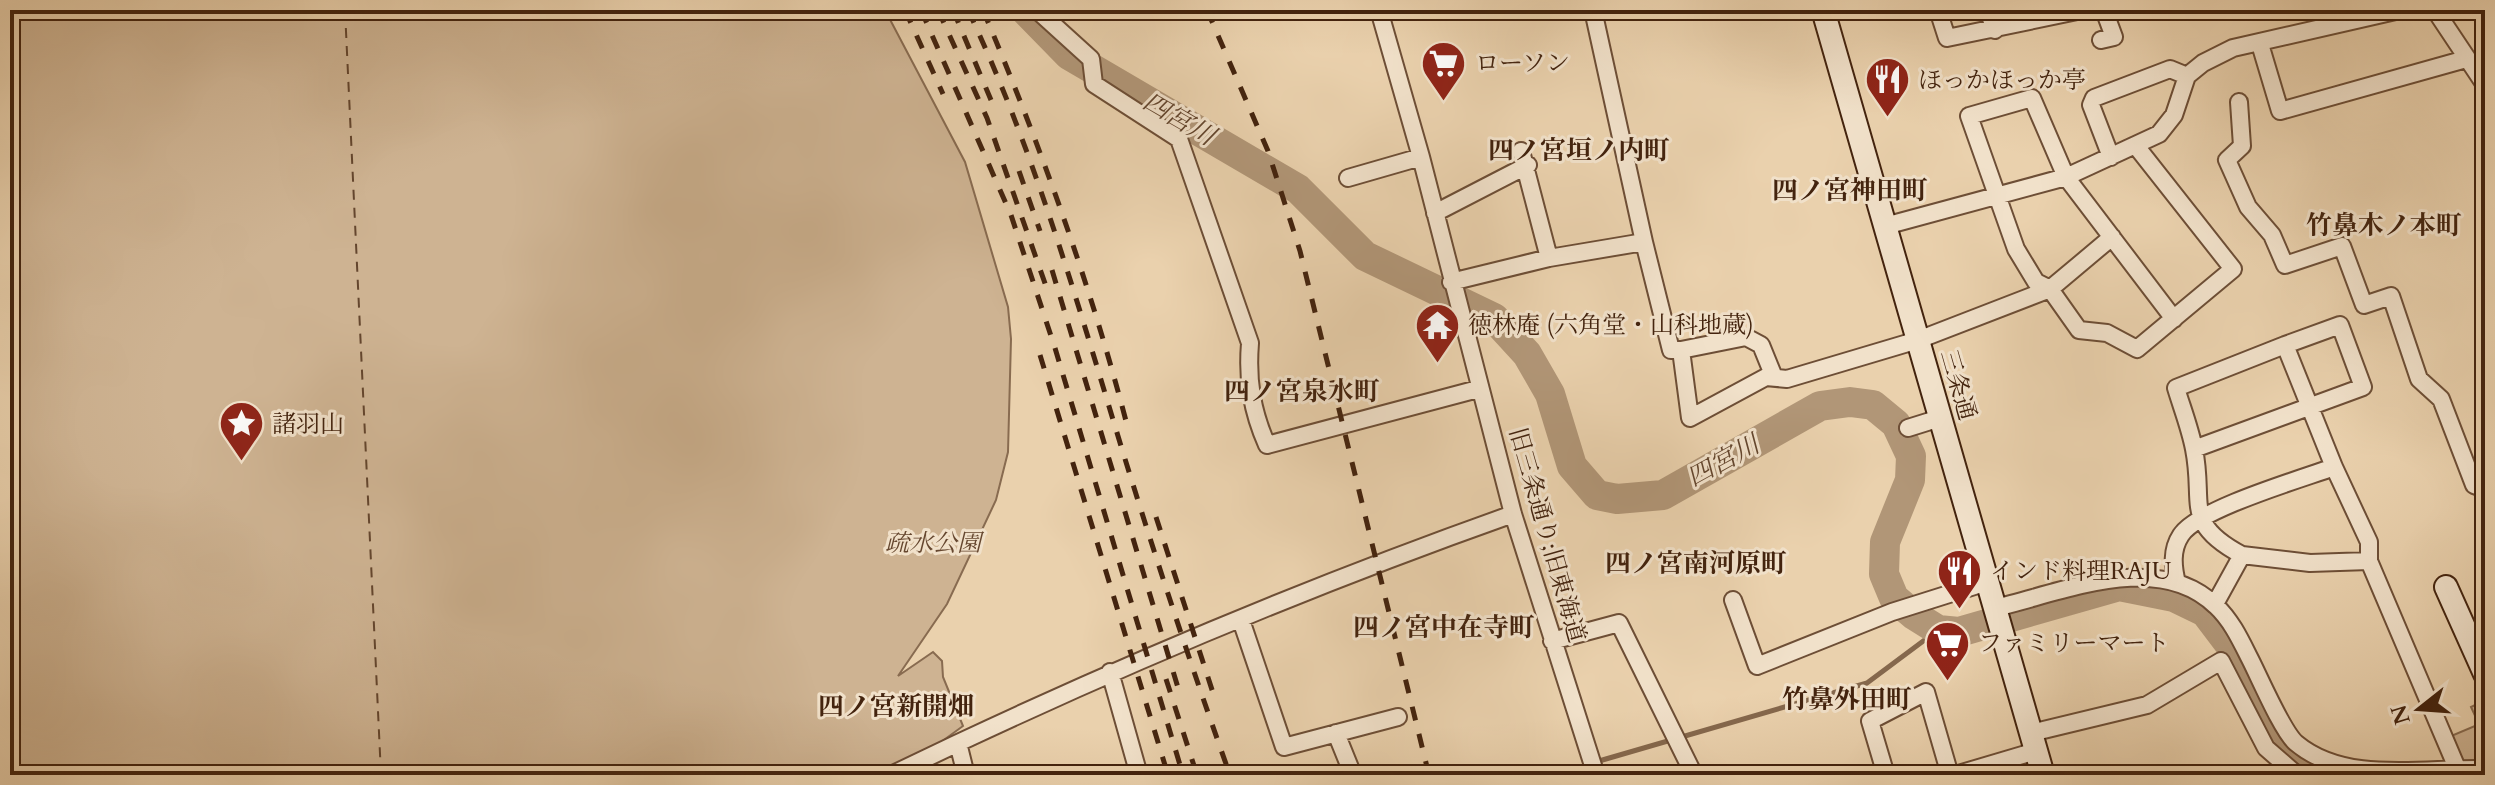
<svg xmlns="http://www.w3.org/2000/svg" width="2495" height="785" font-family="Cardo,'Noto Serif JP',serif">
<rect width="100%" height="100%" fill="#ead1ad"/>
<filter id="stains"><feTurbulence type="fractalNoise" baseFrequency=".0025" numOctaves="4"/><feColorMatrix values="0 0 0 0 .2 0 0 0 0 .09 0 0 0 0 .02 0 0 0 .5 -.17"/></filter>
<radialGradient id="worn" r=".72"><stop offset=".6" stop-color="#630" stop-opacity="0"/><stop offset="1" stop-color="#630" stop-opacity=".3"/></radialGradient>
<!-- green -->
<path fill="#ceb392" stroke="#886b50" stroke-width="2" d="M10,10H885L965,162L1008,307L1011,339L1008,452L996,500L947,604L898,676L933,652L942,661L943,677L963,726L896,775H10Z
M2485,700V769L2457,768L2444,739L2475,726L2477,720L2471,707Z"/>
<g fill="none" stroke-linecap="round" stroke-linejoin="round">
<!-- stream -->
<path stroke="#85684d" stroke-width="5" d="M1599,761L1867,683L1938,630"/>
<!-- river -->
<path stroke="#b19677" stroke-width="30" d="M1025,10L1069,55L1298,189L1365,256L1494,318L1527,354L1550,394L1572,466L1597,495L1617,499L1663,495L1820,406L1850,402L1873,405L1896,424L1911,456L1910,480L1885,542L1884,574L1894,598L1914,615L1938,630L1959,632L2119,586L2174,597L2205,612L2230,645L2275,741L2298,767L2313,775"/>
<!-- ferry -->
<path stroke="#64462e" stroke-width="2" stroke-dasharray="10 8" stroke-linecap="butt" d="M345,10L381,775"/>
<defs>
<path id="street" d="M1037,10L1091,59L1094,84L1179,139L1250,343C1247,381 1252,411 1267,445L1478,389
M1379,10L1421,157L1513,514L1596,775
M1938,10L1947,38L2082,10
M1988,10L1995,30
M2435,10L2485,85
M2101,40L2114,37L2104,10
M2260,44L2280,111L2466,59
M2239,102L2242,146L2227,160L2248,207L2272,235L2285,265L2342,246L2364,305L2391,296L2419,379L2441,399L2474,485L2485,489
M2136,146L2233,269L2137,349L2107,333L2079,330L2050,289L2036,282L2016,249L1969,116L2032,98L2066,177L2174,319
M1521,151L1549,258
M2111,157L2091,105L2094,98L2170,69L2187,76
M1348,178L1421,157
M1435,213L1528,165
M1885,226L2066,177L2159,134L2174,115L2187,76L2203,63L2233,48L2400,10
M1644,242L1671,350H1681
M1451,282L1549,258L1644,242L1593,10
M1774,377L1761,345L1746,337L1681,350L1690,418L1766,377L1787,379L1918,340L2050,289L2112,237
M1908,428L1940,418
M2194,449L2363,387L2340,325L2285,345
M2242,555L2310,563L2369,561
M2177,583C2173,567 2171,550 2181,535C2198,509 2301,479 2334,467
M1733,600L1757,666L1892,612L1987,582
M2215,604L2242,555C2182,523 2205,504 2194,449C2190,428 2182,408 2176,388L2285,345L2334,467L2369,542V561L2457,768
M1995,608C2061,593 2158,549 2216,606C2231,620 2240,639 2249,657C2259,676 2282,731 2296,743C2346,785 2425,767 2485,769
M1241,620L1284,747L1398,717
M1552,641L1619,623L1694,775
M1110,672L1139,775
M1336,733L1353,775
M2031,733L2147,705L2221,661L2266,748L2297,775
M891,775L958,743
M966,775L958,743C1139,658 1324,581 1513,514
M1886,775L1870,721L1926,692L1950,775
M1955,775L2036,751"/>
<path id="secondary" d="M1823,10L2043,775
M2446,587L2485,674"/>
</defs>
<!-- street casing -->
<use href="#street" stroke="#6d4e36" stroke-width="20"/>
<!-- secondary casing -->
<use href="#secondary" stroke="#43230e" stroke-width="26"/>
<!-- street -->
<use href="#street" stroke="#f1e1ca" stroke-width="16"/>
<!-- secondary -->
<use href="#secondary" stroke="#f1e1ca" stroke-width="22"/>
<!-- rail -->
<path stroke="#43230e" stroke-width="5" stroke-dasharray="14 14" stroke-linecap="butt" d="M905,10L943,94
M921,10L1011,215L1055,348L1183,775
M938,10L987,118L1047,289
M953,10L991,100
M968,10C1034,150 1076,298 1121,446C1155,556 1191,666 1230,775
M983,10C1040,145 1089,280 1126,421
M1207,10L1268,151L1300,251L1429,775
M1019,171L1040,231
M1052,270L1179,691
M1040,355L1168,775
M1156,517L1214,696
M1166,679L1197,775"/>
</g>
<!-- icons -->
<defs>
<symbol id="supermarket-pin" viewBox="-11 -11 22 30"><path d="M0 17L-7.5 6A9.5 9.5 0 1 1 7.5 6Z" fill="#8f2418" stroke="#f1e1ca"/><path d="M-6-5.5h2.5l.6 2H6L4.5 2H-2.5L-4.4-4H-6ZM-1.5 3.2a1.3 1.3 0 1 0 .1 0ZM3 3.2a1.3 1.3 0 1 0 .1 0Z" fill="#fff"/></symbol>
<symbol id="restaurant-pin" viewBox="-11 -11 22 30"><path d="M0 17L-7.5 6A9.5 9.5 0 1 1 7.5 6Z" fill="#8f2418" stroke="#f1e1ca"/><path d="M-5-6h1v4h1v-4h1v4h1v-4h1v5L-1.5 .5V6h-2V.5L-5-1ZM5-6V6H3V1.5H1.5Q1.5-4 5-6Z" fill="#fff"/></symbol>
<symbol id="temple-pin" viewBox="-11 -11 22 30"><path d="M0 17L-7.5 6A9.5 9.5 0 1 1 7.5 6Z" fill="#8f2418" stroke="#f1e1ca"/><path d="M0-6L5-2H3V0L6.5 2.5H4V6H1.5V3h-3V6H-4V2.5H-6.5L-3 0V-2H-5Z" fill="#fff"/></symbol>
<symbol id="sight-pin" viewBox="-11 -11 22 30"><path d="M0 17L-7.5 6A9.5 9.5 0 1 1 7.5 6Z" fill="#8f2418" stroke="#f1e1ca"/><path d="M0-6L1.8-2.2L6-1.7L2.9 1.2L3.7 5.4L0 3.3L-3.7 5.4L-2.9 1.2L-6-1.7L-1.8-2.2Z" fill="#fff"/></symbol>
</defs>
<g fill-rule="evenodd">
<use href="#supermarket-pin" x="1418" y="38" width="51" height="69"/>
<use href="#restaurant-pin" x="1862" y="54" width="51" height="69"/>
<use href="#temple-pin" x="1412" y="300" width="51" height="69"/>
<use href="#sight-pin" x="216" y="398" width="51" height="69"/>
<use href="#restaurant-pin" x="1934" y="546" width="51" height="69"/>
<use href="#supermarket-pin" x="1922" y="618" width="51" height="69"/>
</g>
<g text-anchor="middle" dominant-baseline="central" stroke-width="6" stroke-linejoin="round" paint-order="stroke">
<!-- poi labels -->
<g font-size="24" fill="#43230e" stroke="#f1e1ca" text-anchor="start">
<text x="1475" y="63">ローソン</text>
<text x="1918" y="80">ほっかほっか亭</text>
<text x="1468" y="325">徳林庵 (六角堂・山科地蔵)</text>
<text x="272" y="424">諸羽山</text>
<text x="1990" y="571">インド料理RAJU</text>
<text x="1978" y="643">ファミリーマート</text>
</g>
<!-- street labels -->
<g font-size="24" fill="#43230e" stroke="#f1e1ca">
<text transform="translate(1958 385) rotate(74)">三条通</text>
<text transform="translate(1547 535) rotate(74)">旧三条通り;旧東海道</text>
</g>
<!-- park labels -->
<g font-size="24" font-style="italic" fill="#66472f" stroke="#f1e1ca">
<text x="933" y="543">疏水公園</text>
</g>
<!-- water labels -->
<g font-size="26" font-style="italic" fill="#64462e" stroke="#f1e1ca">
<text transform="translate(1179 119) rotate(30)">四宮川</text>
<text transform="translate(1723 461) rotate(-29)">四宮川</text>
</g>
<!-- neighbourhood labels -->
<g font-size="26" font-weight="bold" fill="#43230e" stroke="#f1e1ca">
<text x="1579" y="150">四ノ宮垣ノ内町</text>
<text x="1850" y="190">四ノ宮神田町</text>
<text x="2384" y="225">竹鼻木ノ本町</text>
<text x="1302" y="391">四ノ宮泉水町</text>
<text x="1696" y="563">四ノ宮南河原町</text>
<text x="1444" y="627">四ノ宮中在寺町</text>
<text x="1847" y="699">竹鼻外田町</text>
<text x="896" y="706">四ノ宮新開畑</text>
</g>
</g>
<!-- margin -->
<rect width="2495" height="785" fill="none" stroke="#ead1ad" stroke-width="40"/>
<rect x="12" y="12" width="2471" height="761" fill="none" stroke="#43230e" stroke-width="4"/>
<rect x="20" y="20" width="2455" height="745" fill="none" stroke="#43230e" stroke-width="2"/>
<!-- north arrow -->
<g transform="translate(2419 709) rotate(253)" stroke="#f1e1ca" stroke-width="6" paint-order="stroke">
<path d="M0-6L14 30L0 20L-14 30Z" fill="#43230e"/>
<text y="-12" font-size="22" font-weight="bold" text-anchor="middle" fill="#43230e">N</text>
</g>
<rect width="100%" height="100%" filter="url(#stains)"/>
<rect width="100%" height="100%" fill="url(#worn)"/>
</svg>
